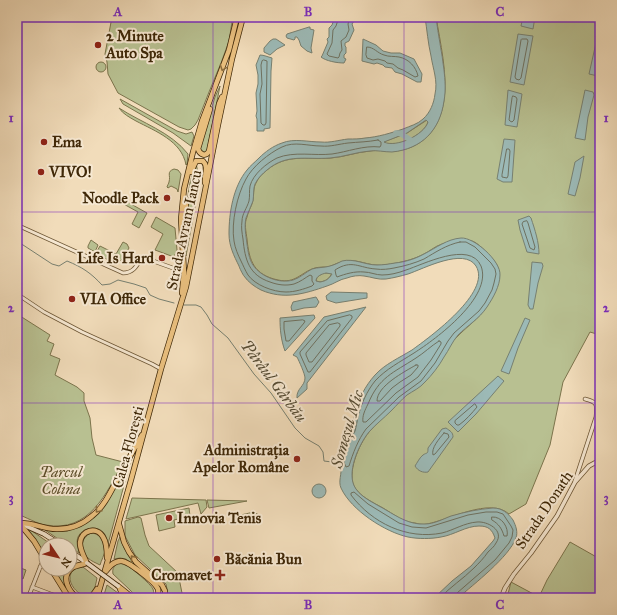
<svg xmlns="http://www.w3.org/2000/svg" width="617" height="615" font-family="'IM FELL Great Primer',serif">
<rect width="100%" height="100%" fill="#f1dcba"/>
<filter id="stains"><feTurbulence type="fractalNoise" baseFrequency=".005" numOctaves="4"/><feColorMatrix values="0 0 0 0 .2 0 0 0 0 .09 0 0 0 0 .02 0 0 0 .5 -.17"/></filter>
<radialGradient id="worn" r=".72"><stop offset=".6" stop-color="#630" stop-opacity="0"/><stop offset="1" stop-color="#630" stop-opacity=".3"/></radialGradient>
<!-- green -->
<path fill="#b8c091" stroke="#7c744c" d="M112,17H213L232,22L229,41L221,63L209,92L198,120L195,125L191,129L188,130L179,127L118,93L108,74L107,62L105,54Z
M436,17H600V335L590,332L563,382L550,445L526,504L509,514C490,497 449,520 427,524C423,525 419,524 415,523C403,522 393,514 383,508C374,503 361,497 355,488C346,474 359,444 369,432C398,400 426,368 456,338C466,327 479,319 487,306C495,294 505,275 495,262C490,256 479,243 472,241C469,240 463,241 459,242C454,242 447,242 442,244C435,246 429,252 422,255C414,259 406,261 397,263C390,264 382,266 375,265C365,264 355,259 345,261C339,262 334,265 328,267C324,267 319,267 315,268C301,272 296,284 278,280C254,275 249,261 247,239C246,232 244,223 247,217C248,211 252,206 253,200C254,194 253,188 256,183C258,178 263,173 267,170C287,153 308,160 331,158C344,157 357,152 370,151C379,149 388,152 397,151C424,147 440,128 444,100C448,76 440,41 436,17Z
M96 67a5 5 0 1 1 10 0a5 5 0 1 1-10 0Z
M220,86L207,151L204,154L199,149L215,97Z
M120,99L177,131L186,134L192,132L194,136L191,146L173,133L123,104Z
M119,108C142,123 171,132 188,154L187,164L186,165C182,141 155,131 136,121C129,117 123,114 119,108Z
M427,120L428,122C425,133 404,144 393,144C389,144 386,144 383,142L407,133Z
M196,163L198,173L199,185L186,256L185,239L187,233V201L190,183L195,165Z
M174,169L178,170L181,174L178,192L177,189L171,186L168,188L167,187C167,186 169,183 169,182C171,175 166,172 174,169Z
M122,199L147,213L139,228L132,224L138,212L120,202Z
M156,217L175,228L177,250L174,257L155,250L163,234L151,227Z
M91,240L98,245L95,252L88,248V246Z
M123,242L127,244L129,248C127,251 125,256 122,259C116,268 103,256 96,253L100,246L116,254Z
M323,273H332C329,279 326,281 320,282L316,281L317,277Z
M17,314L50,335L47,341L54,344L50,355L60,359L55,375L77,387L84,393V401L90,418L92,438L96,455L123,462C107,493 89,533 46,525C37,524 26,517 17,514Z
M132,456L108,544C107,540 106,535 103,532C96,525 82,528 78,537C76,542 78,548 79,553L70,547V545H67L45,530L53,531H67L74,528L93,516Z
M132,498L206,500L207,507L201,514L198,503L126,519Z
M207,500L247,501L209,508Z
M189,508L190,516L174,520L175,527L159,531L156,515Z
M254,512L259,515L260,519H256L255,517L233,521L232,517Z
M138,517L141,518L145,535L149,546L178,573L183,598H167V589L166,584L135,555L125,536V521Z
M28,530L32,531L52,545H46V558Z
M91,533C99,533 105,541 105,549C105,554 101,561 100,565C96,563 91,561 88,558C80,551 80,538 91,533Z
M120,537L124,548L128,554L157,583C160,588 161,592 161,598H157L159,596L154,583L126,559L120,558L114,559L118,541Z
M570,542L600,559V598H507L511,582L539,597L547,580Z
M119,563C123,563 122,563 126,564C131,568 151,584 153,589C154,592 154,595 152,598H137L130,590L113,574C112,568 114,566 119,563Z
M18,567L26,570L23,579L17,576V570Z
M78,567H83L97,578C96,583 95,589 92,593C83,604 57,577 78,567Z
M53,569H67L64,573L66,583L78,598H71Z
M107,585L118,593L122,598H103Z"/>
<!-- water -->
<path fill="#9cbab7" stroke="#778071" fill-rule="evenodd" d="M335,17H354V21L352,24L354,30L349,41L345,43V46L346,47V53L344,55V58L346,59L344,63C337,63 326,61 321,57L322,56L328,42L327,39L329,37V28L332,25Z
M425,17H436C438,35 442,52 444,70C445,80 446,90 444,101C440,130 422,149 392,152C384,152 377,150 370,151C356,152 344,157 330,158C306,160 287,153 267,170C262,174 258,178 255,184C253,189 254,195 253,201C251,207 248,212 246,218C244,226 246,236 247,244C248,251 249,259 253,265C261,277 280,284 293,280C300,278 306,272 312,269C318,267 324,268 330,266C334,265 338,263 342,261C354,258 365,265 377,265C383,265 389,264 395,263C405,262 415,259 424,254C436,248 447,239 461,238C474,237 501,261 500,275C500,286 493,298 487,307C479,319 468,325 458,335C452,342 449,350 444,357C439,366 432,375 425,382C420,388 413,391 407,395C401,400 397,405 391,411C384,418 376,424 369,432C359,444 345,474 356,489C362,498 376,504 386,510C398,517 410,525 425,524C434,524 443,519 451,516C465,512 479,509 493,508C502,508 508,513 513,520C516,526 518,532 516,538C509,557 474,584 458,598H434L452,581L471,566L493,541L495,538C492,529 488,526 479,526C466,526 454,535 441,537C431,539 418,539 408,537C385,532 351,510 341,488C338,481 342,474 341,466C340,461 337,455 339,450C341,443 348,438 351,431C353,426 353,420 355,414C358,400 365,386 375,375C385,364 399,358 412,350C430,337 492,292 476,266C464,247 423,269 408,274C401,276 393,278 386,279C378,280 372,277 364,276C359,275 352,276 347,278C340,279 334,284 327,286C304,294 284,300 261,290C255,287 248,282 244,276C243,275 239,267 239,266C234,256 229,246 229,234C229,213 233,187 247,170C250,166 255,162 259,158C265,152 273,146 282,143C294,138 308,142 321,142C330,143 339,140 348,139C354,139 360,139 365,138C378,137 391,133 403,129C410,126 418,124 423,119C430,113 434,103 435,94C438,81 433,69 431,56C428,43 427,30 425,17ZM426,120L428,122C424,135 396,148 384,142L407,133ZM326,273L332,274C329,279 326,281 320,282L316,281C316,276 322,274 326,273Z
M523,17H535L533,29L521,26Z
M600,25V66L598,76L589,74Z
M309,27H310V29L314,30L311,48L312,53L307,51L301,46L299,40L297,37H295V39L294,40L287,38L286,36L287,34Z
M518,34L533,36L524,85L510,82Z
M273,39H276L285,45L277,49L270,55L264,52V48L270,41Z
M363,39L376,45L383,51L391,53H400L414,59L422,74L421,82H417L402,74L395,72L392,68L385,67L383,65L377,63L374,64L362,61Z
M260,55C264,55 268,57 272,58L271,71L270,128L264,129V131H257V119L256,116L257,111L256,93L258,84V75L256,65Z
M508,90L522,94L517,127L505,125Z
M585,90L593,92L594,95L588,117L585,140L575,138Z
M504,139L515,140L512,182H503L497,179Z
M584,156L580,178L575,196L568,194L575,162Z
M529,216L531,218C535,230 539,242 539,254L527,252L520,230L518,220Z
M532,262L542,263L543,266L538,283L533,309H530L528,305Z
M331,292L367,293V298L336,303L327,300L326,296Z
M316,297L319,302L316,307L304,308L292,311L291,307L293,302Z
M366,307L307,383V389L297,398C296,389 305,386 305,378C305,374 299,361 297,357L293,355L324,317Z
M314,315L315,318L285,351C281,340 280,330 280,318Z
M525,318L530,320L518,348L509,374L501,371Z
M498,376L504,381L476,414L458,432L448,422Z
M446,428C450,431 453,432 453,437L428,472C423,473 418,471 415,466C417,463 420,457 423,455C427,452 428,455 428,448L442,429Z
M312 491a7 7 0 1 1 14 0a7 7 0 1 1-14 0Z"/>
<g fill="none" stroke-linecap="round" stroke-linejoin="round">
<!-- shore -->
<path stroke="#6e7160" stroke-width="1" d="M339,17L336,26L333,30L332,43L327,54L329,56L338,58L339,57L340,53L342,50L341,41L346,37L349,30L348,24L350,17
M522,39H527L528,41L521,78L519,80L516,79L515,77L521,40Z
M367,47C374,47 377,53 384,55C389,57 394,56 399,57C409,59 416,67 418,76L415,77L403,70L398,68L393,64L387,63L385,61L378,59L373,60L367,58L366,55Z
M264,60L267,61V63L266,123L265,125H263L261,123L260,94L262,84L261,65L262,61Z
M513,96L516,97L517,99L514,120L512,122L510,121L509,120L512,98Z
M378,140L381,142V145L380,147C364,145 347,152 332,154C314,156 294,151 277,158C267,163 253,174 250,186C249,191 250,196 249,201C247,208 242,214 242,221C241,227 242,233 243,239C245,260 249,275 270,282C278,285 286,286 294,284C300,282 305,278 310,275L312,276V281L314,284L312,286C304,289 295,292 286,292C273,292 255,285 248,275C245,270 243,265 241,261C238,255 235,248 234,241C231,223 237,195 246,179C252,167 269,153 282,147C294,141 308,146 321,146C330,147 339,144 348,143C358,142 368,142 378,140Z
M507,149H509L510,151L508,176L507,178L502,177V175Z
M527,221L528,223L535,247L534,250L530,248L522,224L523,222Z
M460,242H466L475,247L491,263L495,269L496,274L494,283L492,290L485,303L479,311L454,333L448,341L435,363L421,381L399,397L366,429C358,440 353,453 349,466L346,467C344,463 342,457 342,452C343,446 352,438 355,431C356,427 357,422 358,417C361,404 367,391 375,381C386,369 400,362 414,353C436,339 493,297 481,266C470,240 422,265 406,270C398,273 390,275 382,275C376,275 370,272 364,272C355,271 345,274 337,277L336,275L335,270C352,259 359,268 376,269C382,270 389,269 394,268C405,266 415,263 424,259C436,252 446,245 460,242Z
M350,315L352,316V318L310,372H308L300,354V352L327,321Z
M303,320L305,321L304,323L289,341H286L284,329V322Z
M338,323L340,324V326L312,362H309L306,355V353L329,325Z
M439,341L441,342V344L431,360L418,377L396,393L366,422H363C362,416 365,410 368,404C379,377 393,373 416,358C424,353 431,346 439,341Z
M416,365H418V367L411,375L400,382L392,388L380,401H377C377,386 404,372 416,365Z
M475,404L477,407C472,413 466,420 459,425H457L455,423V421Z
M444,433L448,434L449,437L435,454L433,455C431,448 439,439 444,433Z
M492,517C502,516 509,528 507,536H504C502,529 499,524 492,520Z
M440,598C450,587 463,579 474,568C479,563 484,558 488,552C491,549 494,547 496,543C505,530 487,521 477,522C464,523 454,530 442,533C407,540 372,523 351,495V493L354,492L368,504L399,523L412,527L426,528L468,515L486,512H497L503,514L511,526L513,530L512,537L509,543L495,560L457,593L456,598"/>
<!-- stream -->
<path stroke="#778071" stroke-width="1" d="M17,241L52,264L59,266L67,261C82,267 91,273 102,285L110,284L118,280L134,284L146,288L150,295L159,299L174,303
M184,305H196L201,307L207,315L212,324L228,338L254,374L271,393L295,428L305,438L319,446L323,452L324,461L332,462L341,461"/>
<!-- river -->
<path stroke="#9cbab7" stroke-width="5.5" d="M396,133C403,132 405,138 411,140"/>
<defs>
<path id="minor" d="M17,225L123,273C134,273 137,265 142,257L184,272
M17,294L44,312L82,332L152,364L161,369
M575,481L596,417C597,405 598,402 585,399
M40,567L46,566
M32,587L56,596
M28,598L41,565L45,560"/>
<path id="tertiary" d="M501,598L505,588L514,574L531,553L557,516L575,482L589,466L600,460"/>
<path id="secondary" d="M17,522L44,534L61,545
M70,551L87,563"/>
<path id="primary" d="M210,109L198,149C200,155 206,157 209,151L219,104L222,97
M191,172L196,161H203C209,167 204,175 205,183
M183,235L186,224V199
M182,293L184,272L181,219L184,189L193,152L202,121L229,50L237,17
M19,523C33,522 45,530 58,529C71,529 83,524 92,516C104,507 111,491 118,478C126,464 134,449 142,435
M19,523L34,541L46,561
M119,524L124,542L129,552L136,562L162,585L165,591V598
M51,569L69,598
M106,571C110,566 114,561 121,561C128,561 155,582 158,589C159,592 158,595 157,598
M118,586L133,598
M120,589L124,598
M78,598C69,592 60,577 72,568C76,565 82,565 87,563C84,557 80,550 80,543C81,530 97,526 103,537C107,543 107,551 107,558
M88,598L92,596L97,589
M97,598L131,480L161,369L186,287L218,125L232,59L243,17"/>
</defs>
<!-- minor casing -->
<use href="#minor" stroke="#6c5534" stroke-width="4.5"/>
<!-- tertiary casing -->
<use href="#tertiary" stroke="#6c5534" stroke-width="5"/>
<!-- secondary casing -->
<use href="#secondary" stroke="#3f2808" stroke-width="5.5"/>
<!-- primary casing -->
<use href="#primary" stroke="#3f2808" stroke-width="6"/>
<!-- minor -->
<use href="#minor" stroke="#f6e8d2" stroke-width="3"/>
<!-- tertiary -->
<use href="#tertiary" stroke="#f6e8d2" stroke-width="3.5"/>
<!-- secondary -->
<use href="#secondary" stroke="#f6e8d2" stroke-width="4"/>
<!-- primary -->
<use href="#primary" stroke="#e8be7d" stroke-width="4.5"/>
<defs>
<path id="secondary-bridge" d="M87,563L118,586"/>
</defs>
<!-- secondary-bridge casing -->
<use href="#secondary-bridge" stroke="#3f2808" stroke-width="5.5" stroke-linecap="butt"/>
<!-- secondary-bridge -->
<use href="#secondary-bridge" stroke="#f6e8d2" stroke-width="4"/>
</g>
<!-- one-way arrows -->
<defs><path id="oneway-chevron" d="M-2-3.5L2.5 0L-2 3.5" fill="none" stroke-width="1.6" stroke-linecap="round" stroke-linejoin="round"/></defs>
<g stroke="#8b6c3d">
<use href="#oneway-chevron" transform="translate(223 68) rotate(110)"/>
<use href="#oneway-chevron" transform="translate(98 510) rotate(130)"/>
<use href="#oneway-chevron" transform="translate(133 558) rotate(-128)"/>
</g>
<!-- grid -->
<path fill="none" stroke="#7b2cbf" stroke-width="1" stroke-opacity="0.55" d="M213,17V598M404,17V598M17,212H600M17,403H600"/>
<!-- markers -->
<g fill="#8f2418" stroke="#f6e8d2" stroke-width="1.5">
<circle cx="98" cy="45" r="4"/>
<circle cx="44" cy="142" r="4"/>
<circle cx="41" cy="172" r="4"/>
<circle cx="167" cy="198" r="4"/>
<circle cx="162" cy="258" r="4"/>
<circle cx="72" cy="299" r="4"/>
<circle cx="297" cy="459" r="4"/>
<circle cx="169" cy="518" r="4"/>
<circle cx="217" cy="559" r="4"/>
<path d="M218 569h4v4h4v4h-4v4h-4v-4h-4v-4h4z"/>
</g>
<g text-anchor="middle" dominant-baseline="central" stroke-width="4" stroke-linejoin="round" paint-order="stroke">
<!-- poi labels -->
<g font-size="15" font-weight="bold" fill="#3f2808" stroke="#f6e8d2" text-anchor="start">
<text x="106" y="36">2 Minute<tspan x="106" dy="17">Auto Spa</tspan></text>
<text x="52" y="142">Ema</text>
<text x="49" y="172">VIVO!</text>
<text x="159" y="198" text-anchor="end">Noodle Pack</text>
<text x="154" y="258" text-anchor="end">Life Is Hard</text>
<text x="80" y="299">VIA Office</text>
<text x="289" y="450" text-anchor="end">Administrația<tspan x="289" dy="17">Apelor Române</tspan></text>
<text x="177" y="518">Innovia Tenis</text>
<text x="225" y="559">Băcănia Bun</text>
<text x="212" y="575" text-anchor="end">Cromavet</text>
</g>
<!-- street labels -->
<g font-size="15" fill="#3f2808" stroke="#f6e8d2">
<text transform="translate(184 230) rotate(-78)">Strada Avram Iancu</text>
<text transform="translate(128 447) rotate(-75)">Calea Florești</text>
<text transform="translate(544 510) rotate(-56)">Strada Donath</text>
</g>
<!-- park labels -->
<g font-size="15" font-style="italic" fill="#5d4e2a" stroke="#f6e8d2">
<text x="61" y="472">Parcul<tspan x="61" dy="17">Colina</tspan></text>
</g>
<!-- water labels -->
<g font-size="16" font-style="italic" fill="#564c34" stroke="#f6e8d2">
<text transform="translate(274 381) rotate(53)">Pârâul Gârbău</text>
<text transform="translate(347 429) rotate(-74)">Someșul Mic</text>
</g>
</g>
<!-- margin -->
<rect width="617" height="615" fill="none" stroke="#f1dcba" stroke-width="44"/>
<!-- north arrow -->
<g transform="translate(58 557) rotate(125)"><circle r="19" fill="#f6e8d2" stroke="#ad9b81"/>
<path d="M0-3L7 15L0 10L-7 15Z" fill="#8f2418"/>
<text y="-6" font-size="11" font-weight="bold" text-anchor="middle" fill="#3f2808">N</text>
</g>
<rect x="22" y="22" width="573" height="571" fill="none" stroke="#7b2cbf" stroke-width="1.5"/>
<g font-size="13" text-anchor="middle" font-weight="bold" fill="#7b2cbf">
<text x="118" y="16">A</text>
<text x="308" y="16">B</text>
<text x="500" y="16">C</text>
<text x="11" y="122">1</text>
<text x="606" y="122">1</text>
<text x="11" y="312">2</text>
<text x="606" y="312">2</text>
<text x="11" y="502">3</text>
<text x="606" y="502">3</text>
<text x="118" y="609">A</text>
<text x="308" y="609">B</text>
<text x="500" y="609">C</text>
</g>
<rect width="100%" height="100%" filter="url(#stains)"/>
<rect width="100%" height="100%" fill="url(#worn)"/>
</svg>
